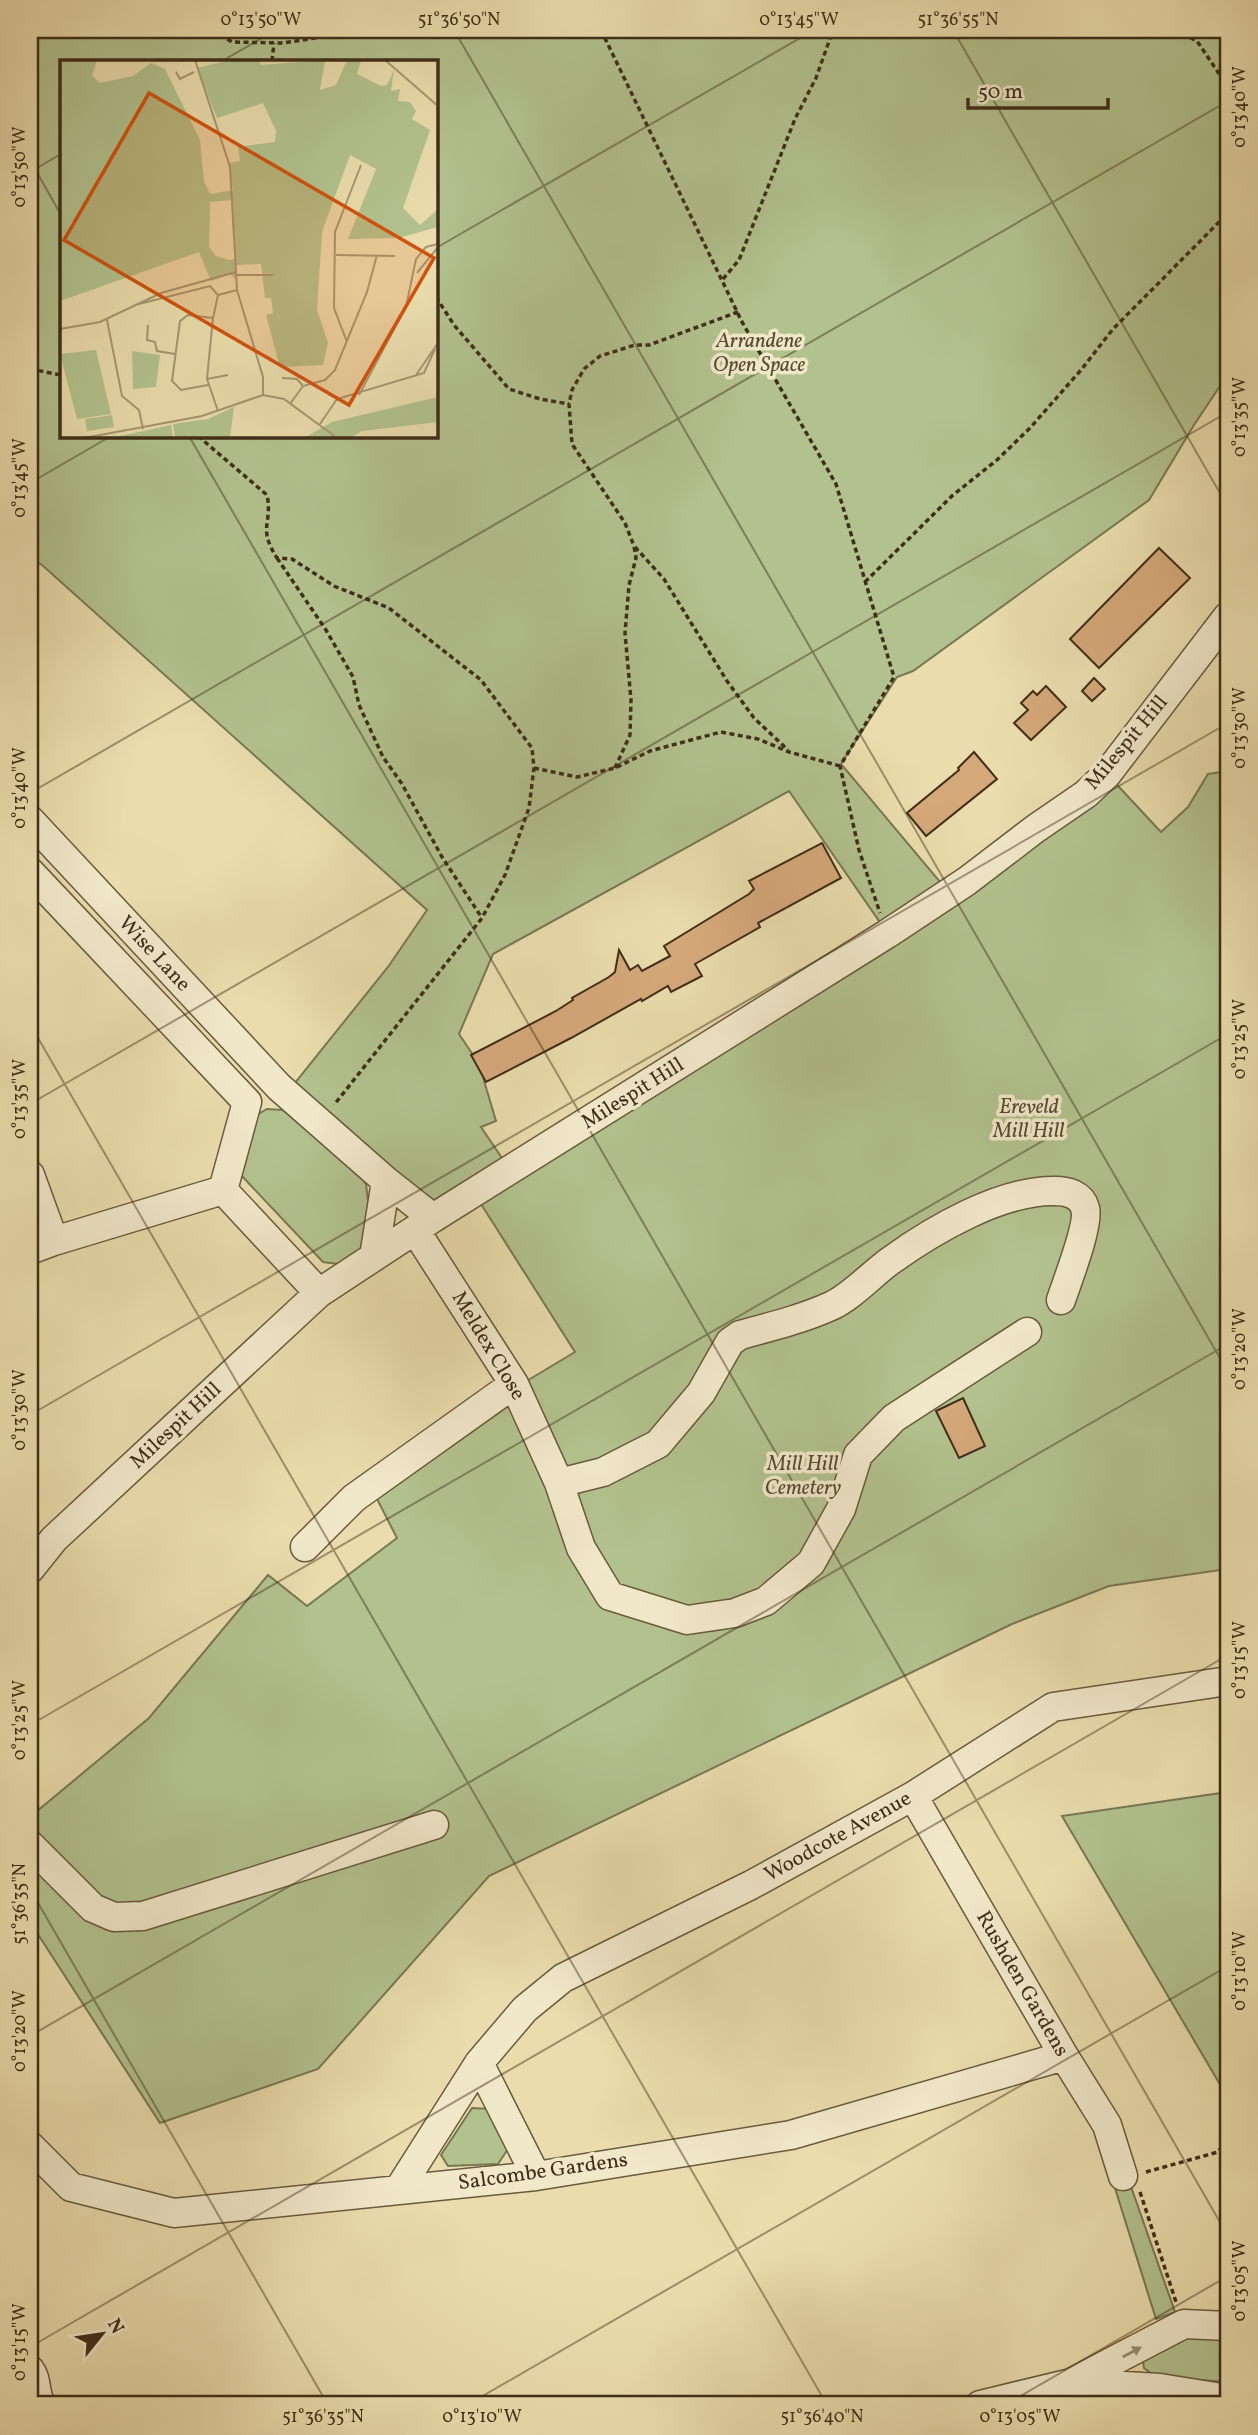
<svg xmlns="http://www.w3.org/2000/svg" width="1258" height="2435" font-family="Vollkorn,serif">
<rect width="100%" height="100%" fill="#eadcad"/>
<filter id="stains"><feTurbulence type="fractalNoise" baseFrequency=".00286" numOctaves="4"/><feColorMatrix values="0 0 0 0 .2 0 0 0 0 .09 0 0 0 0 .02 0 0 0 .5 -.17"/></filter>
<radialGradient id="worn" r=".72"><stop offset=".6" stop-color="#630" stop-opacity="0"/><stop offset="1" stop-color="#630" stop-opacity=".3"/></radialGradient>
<!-- green -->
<path fill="#b2c28e" stroke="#787854" stroke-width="2" fill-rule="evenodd" d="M30,30H1228V374L1194,425L1149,500L913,671L897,677L841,764L946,889L886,931L789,791L493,954L459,1034L479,1064L496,1121L481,1127L510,1170L887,934L967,881L1035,829L1086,794L1107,774L1161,832L1188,807L1208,774L1228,771V1569L1109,1586L1012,1624L489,1876L318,2069L160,2123L30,1922V1817L149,1718L268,1575L307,1606L397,1538L376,1497L525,1382L575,1352L474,1193L434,1218L388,1182L286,1094L388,967L427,910L42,565L30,558ZM61,61H436V436H61Z
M267,1109L283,1110L356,1171L366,1184L370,1218L362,1247L345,1265L323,1262L239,1173L255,1116Z
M1228,1792V2098L1062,1816Z
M472,2108L489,2109L508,2149L498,2164L448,2166L441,2155Z
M1129,2181L1175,2312L1156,2319L1114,2185Z
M1228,2332V2382L1156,2377L1144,2368L1143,2362L1147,2354L1188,2334Z"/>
<!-- building -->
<path fill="#d5a87a" stroke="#3f2e19" stroke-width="2" d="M1159,548L1190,578L1099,668L1070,639Z
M1094,678L1105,689L1092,701L1082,691Z
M1046,686L1066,707L1031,740L1014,723L1028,710L1021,703L1033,691L1037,695Z
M974,752L997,779L926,836L907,813L959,770L958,768Z
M822,843L841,878L758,923L760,927L695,964L702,976L671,992L668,986L642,1001L641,999L571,1038L486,1082L471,1055L556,1011L573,1000L572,998L609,977L615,972L619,950L630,970L638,965L642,971L670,956L664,946L749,894L754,889L749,881Z
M963,1398L985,1446L959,1458L936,1411Z"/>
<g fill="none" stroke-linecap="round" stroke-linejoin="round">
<defs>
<path id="minor" d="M30,820L279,1087L386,1181L433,1218
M30,872L247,1102L223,1190
M30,1175L54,1241
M415,1230L514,1384L559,1483L581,1548L610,1596L687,1620L735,1613L766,1601L811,1563L841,1509L858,1455L894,1418L1027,1332
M30,1250L54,1241L223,1190L319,1293
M374,1257L386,1181
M559,1483L603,1472L658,1444L701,1393L730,1342L740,1335C770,1327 802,1319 831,1306C851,1297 872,1274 890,1261C933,1230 1001,1190 1055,1191C1067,1191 1081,1194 1085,1208C1090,1223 1067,1282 1061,1300
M305,1547L354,1498L514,1384
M30,1569L54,1539L319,1293L433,1218L887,934L967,881L1035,829L1086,794L1107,774L1228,616
M913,1796L1064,2056L1107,2125L1123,2176
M30,1845L93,1908L114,1917L143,1916L434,1825
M479,2063L536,2176
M30,2146L71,2187L174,2213L536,2176L791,2135L1064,2056
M399,2189L479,2063L525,2009L563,1978L751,1885L913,1796L1053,1707L1228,1681
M30,2370C38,2380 34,2395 42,2405
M1071,2383L1160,2388L1228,2399
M980,2405L1071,2383L1184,2324L1228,2326"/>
</defs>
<!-- minor casing -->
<use href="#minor" stroke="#6a5a3e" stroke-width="31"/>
<!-- path -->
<path stroke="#3f2e19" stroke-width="3.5" stroke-dasharray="5 3.5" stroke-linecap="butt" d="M213,30L232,42L283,43L367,30
M601,30L742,322L836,484L894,677L840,766L859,850L880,913
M1175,30L1197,41L1228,87
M272,61L274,43
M723,279L739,260L795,119L816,78L833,30
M436,297L454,325L509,389L540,399L569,404
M30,369L61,375
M198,436L267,495C273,524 257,527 277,558L292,559L334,586L389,608L481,680L532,748L534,768L529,808L505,875L482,918L334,1105
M635,547L664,579L727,681L754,718L788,750
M277,558L326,630L353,677L359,705L383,757L402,784L442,857L482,918
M865,582L953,495L997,460L1030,428L1081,370L1113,329L1228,213
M534,768L577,777L615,768L650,751L721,732L758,739L789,752L840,766
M615,768L630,735L631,700L625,633L629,585L636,558L634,546L625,523L572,444L569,404L572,390L584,369L600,356L635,345H649L738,312
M1146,2172L1218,2152L1228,2138
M1140,2192L1177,2305"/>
<!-- minor -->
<use href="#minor" stroke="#f1e8ca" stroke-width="28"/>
</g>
<!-- one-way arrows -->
<defs><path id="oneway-solid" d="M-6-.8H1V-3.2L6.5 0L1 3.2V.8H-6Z" transform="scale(1.75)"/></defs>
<use fill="#988b72" href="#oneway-solid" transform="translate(1132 2352) rotate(-28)"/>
<!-- ticks -->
<path fill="none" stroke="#3f2e19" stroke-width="2" stroke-opacity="0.45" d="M454,30L1228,1372M953,30L1228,507M222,61L276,30M30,160L61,215M30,172L61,154M436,248L814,30M189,436L1228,2236M30,483L111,436M30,793L1228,101M30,1024L827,2405M30,1104L1228,412M30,1415L1228,723M30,1725L1228,1034M30,1889L328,2405M30,2036L1228,1344M30,2347L1228,1655M467,2405L1228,1966M1005,2405L1228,2276"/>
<g text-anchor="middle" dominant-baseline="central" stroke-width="7" stroke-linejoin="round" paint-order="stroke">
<!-- park labels -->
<g font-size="21" font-style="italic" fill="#564c30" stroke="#f1e8ca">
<text x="759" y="341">Arrandene<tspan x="759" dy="24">Open Space</tspan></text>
<text x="1029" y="1107">Ereveld<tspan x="1029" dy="24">Mill Hill</tspan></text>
<text x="803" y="1464">Mill Hill<tspan x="803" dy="24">Cemetery</tspan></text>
</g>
<!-- street labels -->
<g font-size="21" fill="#3f2e19" stroke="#f1e8ca">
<text transform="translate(1127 743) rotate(-50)">Milespit Hill</text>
<text transform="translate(154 954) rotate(47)">Wise Lane</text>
<text transform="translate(633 1094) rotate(-32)">Milespit Hill</text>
<text transform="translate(488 1346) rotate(59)">Meldex Close</text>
<text transform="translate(176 1426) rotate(-43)">Milespit Hill</text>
<text transform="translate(838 1837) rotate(-29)">Woodcote Avenue</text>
<text transform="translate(1022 1984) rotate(60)">Rushden Gardens</text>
<text transform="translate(543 2172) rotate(-8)">Salcombe Gardens</text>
</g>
</g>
<!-- overview -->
<g transform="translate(60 60)">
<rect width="378" height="378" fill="#eadcad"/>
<path d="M0,0H37L32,16L40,23L73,16L91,3L105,9L140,80L144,121L150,134L173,130L169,103L180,101L178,87L215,82L216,71L203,43L157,58L137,8L170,0H199L201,5L265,0L260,30L276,25L287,0H301L297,14L321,26L327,25L334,10L331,31L340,29L338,41L350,42L356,51L352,59L370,70L343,148L360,165L378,149V167L338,178L335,173V178L288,179L316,109L290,95L262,172L257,250L268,283L263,305L220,307L206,255L213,253L211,238H205L201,204L176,205L175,219L170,214L151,221L139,192L0,241ZM173,140L175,199L169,200L156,196L149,187L150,142ZM36,290L51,354L17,359L0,294ZM72,291L100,295L96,327L73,329ZM378,337V362L302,371L290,378H244L272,362ZM174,347L170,378H115L113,364L148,359ZM52,355L54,367L27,371L25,359ZM111,365L113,378H50L84,371Z" fill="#b2c28e" fill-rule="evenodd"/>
<path fill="none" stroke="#a69672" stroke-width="2" d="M135,0L170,107L177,230L203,317V335M325,0L378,46M116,12L120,19L134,12M276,195L335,196M357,213L378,187M176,215H213M75,245L150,226L158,235M47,260L62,336L79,350L83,369M88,265L87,280L95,282L97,291L115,294M0,269L40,262L101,233L176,212M287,282L274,248L275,172L301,105M356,315L378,283M222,318L237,319L243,326M147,319L168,315M148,325L121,330L112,321L120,261L128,255L153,258M299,335L346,247L356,199L366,187L378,184M230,344L243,326L265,320L275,310L307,232L317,195M158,351L147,319L153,258L158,235L177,230M260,364L277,339L364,313L375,289M24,378L142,356L203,335L224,339L277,378"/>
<path fill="#cf530e" fill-opacity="0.15" stroke="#cf530e" stroke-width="3.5" d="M89,33L374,198L289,345L4,180Z"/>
<rect width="378" height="378" fill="none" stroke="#3f2e19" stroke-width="3.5"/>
</g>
<!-- margin -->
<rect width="1258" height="2435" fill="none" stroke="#eadcad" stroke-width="77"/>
<!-- north arrow -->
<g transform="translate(102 2334) rotate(60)" stroke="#f1e8ca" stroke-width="5" paint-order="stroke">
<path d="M0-5L12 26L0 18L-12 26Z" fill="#3f2e19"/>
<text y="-10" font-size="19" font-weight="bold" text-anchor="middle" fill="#3f2e19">N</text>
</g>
<!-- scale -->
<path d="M968 98v10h140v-10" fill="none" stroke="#3f2e19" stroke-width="3.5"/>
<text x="978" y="98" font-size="21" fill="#3f2e19" stroke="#f1e8ca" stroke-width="5" paint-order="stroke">50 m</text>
<rect x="38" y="38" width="1182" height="2358" fill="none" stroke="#3f2e19" stroke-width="2.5"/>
<g font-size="18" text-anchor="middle" fill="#3f2e19">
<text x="261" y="25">0°13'50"W</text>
<text x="459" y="25">51°36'50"N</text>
<text x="799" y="25">0°13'45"W</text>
<text x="958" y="25">51°36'55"N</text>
<text transform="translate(1239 107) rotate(-90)" y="6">0°13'40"W</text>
<text transform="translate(19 167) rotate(-90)" y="6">0°13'50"W</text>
<text transform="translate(1239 417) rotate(-90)" y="6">0°13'35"W</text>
<text transform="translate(19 478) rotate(-90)" y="6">0°13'45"W</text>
<text transform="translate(1239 728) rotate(-90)" y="6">0°13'30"W</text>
<text transform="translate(19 788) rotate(-90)" y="6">0°13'40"W</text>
<text transform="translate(1239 1039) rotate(-90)" y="6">0°13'25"W</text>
<text transform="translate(19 1099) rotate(-90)" y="6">0°13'35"W</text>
<text transform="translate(1239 1349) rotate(-90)" y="6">0°13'20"W</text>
<text transform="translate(19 1410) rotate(-90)" y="6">0°13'30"W</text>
<text transform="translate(1239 1660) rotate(-90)" y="6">0°13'15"W</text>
<text transform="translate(19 1720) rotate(-90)" y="6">0°13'25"W</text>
<text transform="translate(19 1904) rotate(-90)" y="6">51°36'35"N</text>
<text transform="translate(1239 1971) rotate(-90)" y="6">0°13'10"W</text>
<text transform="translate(19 2031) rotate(-90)" y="6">0°13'20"W</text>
<text transform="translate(1239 2281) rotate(-90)" y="6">0°13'05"W</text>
<text transform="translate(19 2342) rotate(-90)" y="6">0°13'15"W</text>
<text x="323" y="2422">51°36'35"N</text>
<text x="482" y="2422">0°13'10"W</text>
<text x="822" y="2422">51°36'40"N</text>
<text x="1020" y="2422">0°13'05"W</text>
</g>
<rect width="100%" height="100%" filter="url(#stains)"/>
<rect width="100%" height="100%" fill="url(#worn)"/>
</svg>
